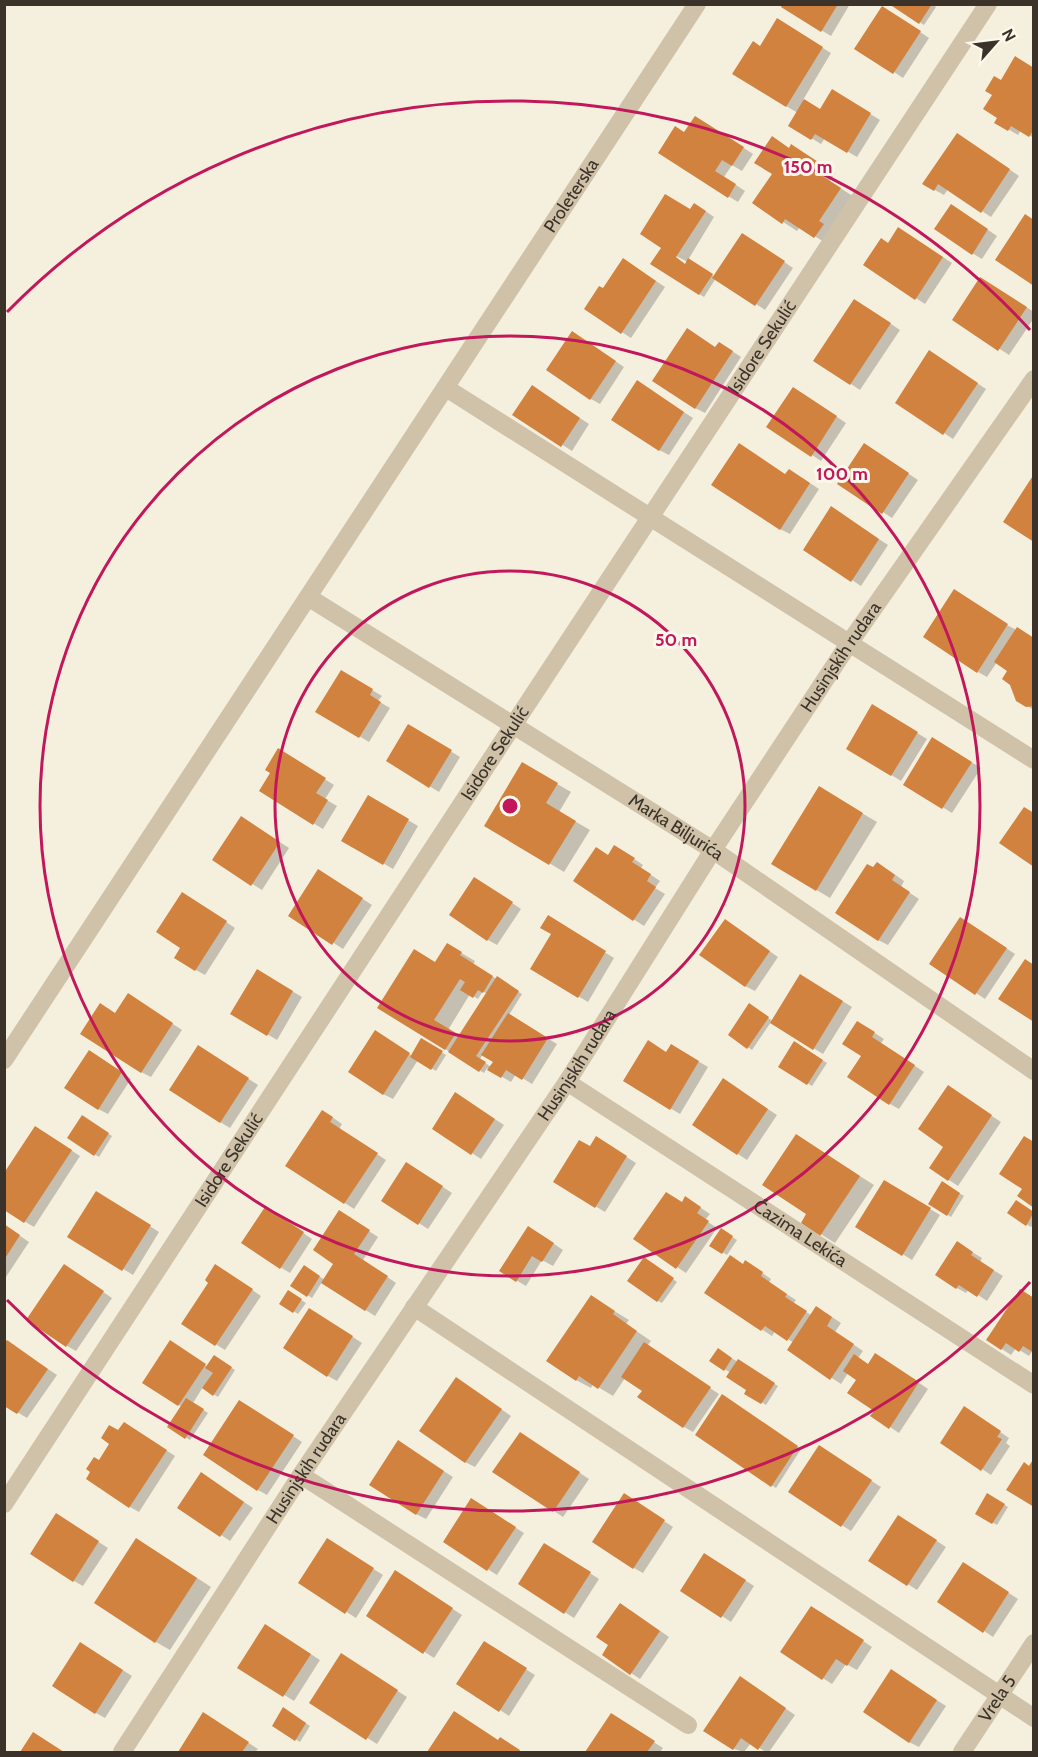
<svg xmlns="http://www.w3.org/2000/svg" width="1038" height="1757" font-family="Cabin,sans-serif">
<rect width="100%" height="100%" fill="#f5efde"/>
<!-- shadow -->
<path fill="#0003" fill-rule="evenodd" d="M784,4H850L831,36L783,7Z
M892,4H932L936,7L924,25Z
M892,13L929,38L903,78L894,72Z
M787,26L831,53L803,100L821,110L833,91L880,120L857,157L825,138L821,144L790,125L798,113L786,106L761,47Z
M1034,69V138L1021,130L1018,135L996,122L999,117L1001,82Z
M705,123L753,154L742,171L732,165L724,177L745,191L738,202L728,196L685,134Z
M966,140L1019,176L991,217L948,189L944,195L924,184Z
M790,149L806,154L835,173L830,181L854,197L829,245L800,227L797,231L754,203Z
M704,210L714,217L688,260L715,277L752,240L793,268L765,310L716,278L704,297L652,264ZM674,255L688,262L686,265L673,257Z
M960,211L997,236L982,259L972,253Z
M908,234L952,263L925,304L865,265L889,245Z
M632,265L665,287L631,338L586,309L603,290Z
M990,284L1034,312V318L1009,355L954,319Z
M864,306L900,330L860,390L816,361Z
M581,338L624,367L600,404L591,399Z
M716,348L729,349L741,357L705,413L695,408Z
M939,358L986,389L953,439L897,402Z
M646,388L693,418L669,455L659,450Z
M542,393L589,424L572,451L514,414Z
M803,394L846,423L821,461L812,455Z
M873,450L918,480L892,518L839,483Z
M799,476L819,489L790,534L780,529Z
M841,514L888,545L861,586L852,580Z
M1001,622L1034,639V710L1017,700L1009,670L997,662L987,677L978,672Z
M342,672L382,696L378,701L390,708L369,742L318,711Z
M873,706L927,739L901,781L848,748Z
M409,726L460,757L439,792L388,761Z
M933,739L981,768L952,813L905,784Z
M288,756L334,785L325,799L337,806L323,829L313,823L272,773Z
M523,764L571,792L559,812L590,830L564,872L486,825Z
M819,788L877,822L830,898L773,864Z
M369,797L418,826L393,869L344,840Z
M250,823L289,848L262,890L214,860Z
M624,852L643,865L641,868L660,881L655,888L665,894L644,926L575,881L609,856Z
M874,869H887L904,881L901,887L919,899L888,945L878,940Z
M328,876L372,905L343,949L290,915Z
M484,884L521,909L497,945L488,940Z
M192,899L235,928L205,975L196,970L182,948Z
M549,918L614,958L588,1002L532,969L554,934Z
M970,924L1015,954L985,999L976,993Z
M734,927L778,957L755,991L745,986Z
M448,945L475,961L473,965L522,994L509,1015L557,1044L532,1084L516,1074L511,1082L487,1068L484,1073L379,1008L436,963ZM483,991L487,994L459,1037L448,1030L470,994L478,999ZM483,1054L495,1061L491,1067L480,1059Z
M258,971L302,997L277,1040L232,1013Z
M810,981L852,1007L823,1054L771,1022L752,1050L730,1035L749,1005L773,1021Z
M138,1001L182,1030L151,1077L141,1072L116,1014Z
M867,1028L884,1039L881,1043L924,1072L899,1109L890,1104L863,1056Z
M385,1038L412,1056L422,1040L446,1055L436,1071L418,1060L393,1099L383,1094Z
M795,1043L827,1063L812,1086L780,1066Z
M672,1046L708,1067L680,1114L625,1081L667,1054Z
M208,1052L258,1085L230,1128L220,1122Z
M99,1057L131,1079L108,1114L98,1109Z
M732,1086L777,1115L747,1160L694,1125Z
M957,1093L1001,1122L958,1186L931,1168L945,1146Z
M465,1100L504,1125L481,1159L434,1128Z
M82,1117L112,1136L99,1157L69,1138Z
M332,1117L342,1124L339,1129L386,1160L354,1209L287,1165Z
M45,1133L80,1156L34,1227L4,1209Z
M797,1136L874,1185L835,1243L803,1223L808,1214Z
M606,1144L636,1163L605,1212L555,1182L590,1148Z
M416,1169L452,1193L428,1229L383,1200Z
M885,1182L940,1215L912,1260L858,1226Z
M942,1183L964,1196L951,1217L930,1203Z
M106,1198L159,1232L133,1275L70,1236Z
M1016,1202L1034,1213V1224L1031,1227L1009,1213Z
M682,1204H695L710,1214L705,1220L717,1228L686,1273L677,1267Z
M275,1214L312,1239L290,1273L280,1267Z
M349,1218L378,1237L363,1260L396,1283L375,1316L322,1282L312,1298L292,1285L304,1267L325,1280L336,1264Z
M4,1225L29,1242L4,1280Z
M722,1230L737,1240L727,1255L711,1245Z
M538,1233L563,1250L553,1266L542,1260L526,1286L516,1280Z
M967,1249L982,1258L980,1262L1003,1276L987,1301L969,1289L966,1293L957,1288Z
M648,1261L677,1282L662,1303L658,1301Z
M744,1265L755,1268L771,1279L769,1283L796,1300L793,1304L811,1315L826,1313L841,1323L835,1332L863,1351L858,1358L869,1365L885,1360L928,1389L899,1433L890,1427L876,1411L858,1380L848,1373L841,1384L789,1350L794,1343L775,1331L772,1336L706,1293Z
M225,1271L261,1296L225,1350L183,1324Z
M74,1272L112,1298L76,1351L67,1346Z
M1020,1291L1033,1350L1029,1356L1016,1348L1011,1355L988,1340Z
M288,1292L306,1303L298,1314L281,1303Z
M591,1297L629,1320L626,1324L651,1341L647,1346L719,1394L693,1432L684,1427L644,1390L625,1378L613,1396L593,1384L591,1388L576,1380Z
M319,1315L362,1343L337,1381L328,1376Z
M16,1348L57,1375L27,1418L4,1404Z
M180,1348L208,1367L215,1357L235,1370L218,1397L203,1387L193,1403L208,1413L190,1440L169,1426L182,1407L144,1382Z
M718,1350L778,1386L766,1405L746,1393L748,1389L731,1373L711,1361Z
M465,1384L511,1416L475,1467L465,1462Z
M249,1407L302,1442L267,1495L258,1490Z
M974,1414L1009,1438L1006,1443L1010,1446L991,1475L982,1469Z
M134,1429L175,1456L139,1512L130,1507L99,1462L119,1432Z
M529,1439L589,1479L563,1517L495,1471Z
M789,1441L801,1449L776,1488L755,1475Z
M407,1448L453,1477L426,1519L416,1514Z
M828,1453L881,1487L851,1531L790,1492Z
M211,1480L253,1508L230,1541L179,1507Z
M988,1495L1008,1507L997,1525L977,1513Z
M634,1501L673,1527L643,1573L634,1568Z
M481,1506L524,1533L497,1575L445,1542Z
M66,1521L108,1548L83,1586L74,1581Z
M908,1522L946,1547L917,1590L870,1560Z
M337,1546L383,1575L356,1618L301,1583Z
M151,1548L211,1587L170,1650L156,1642Z
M554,1550L599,1579L574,1618L520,1584Z
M714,1560L754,1586L731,1622L722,1616Z
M973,1570L1018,1599L993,1637L984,1631Z
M405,1578L462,1615L434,1658L368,1616Z
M630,1610L669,1637L640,1679L631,1673Z
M821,1613L872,1647L857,1670L846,1664L832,1684L782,1652Z
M275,1631L320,1660L294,1701L239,1667Z
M90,1649L132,1676L105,1718L96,1713Z
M494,1649L535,1675L509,1716L500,1710Z
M351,1661L407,1697L377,1744L311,1703Z
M901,1677L946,1706L919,1747L909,1742Z
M750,1684L795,1715L769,1752H766L751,1743L744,1752L734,1749Z
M284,1709L310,1726L300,1742L274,1725Z
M454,1713L499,1741L522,1752H429Z
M204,1714L258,1749L255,1752H180Z
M611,1715L663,1748L660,1752H587Z
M33,1734L63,1752H22Z"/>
<!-- building -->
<path fill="#d1823f" d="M782,4H838L821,32L781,7Z
M889,4H932L919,24Z
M882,6L921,31L893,74L854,49Z
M777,18L823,47L786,107L732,74L753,41L760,46Z
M1015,56L1034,68V129L1029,137L1011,126L1008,131L994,123L997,118L983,109L992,95L985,91L994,76L1001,80Z
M832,89L871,113L847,153L815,134L811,140L788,126L804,99L820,109Z
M695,116L744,147L732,166L722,160L715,171L736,184L728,198L658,153L675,126L684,132Z
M957,133L1010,169L981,213L938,184L934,191L922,184Z
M772,136L789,148L791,144L821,164L816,172L841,188L819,221L824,224L814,238L785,219L782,224L752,203L772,174L754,163Z
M665,194L690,209L694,203L706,211L676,257L685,264L688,258L713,274L699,295L650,264L661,248L640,234Z
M951,204L988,229L972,255L934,229Z
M1025,214L1034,220V286L995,260Z
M898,227L943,257L915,300L863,265L881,238L888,243Z
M742,233L785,261L755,306L712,278Z
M623,258L656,281L621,334L584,309L599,286L603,288Z
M980,277L1027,307L998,351L952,320Z
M854,299L891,323L850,385L813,361Z
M687,328L715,347L719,342L733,351L695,409L652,381Z
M572,331L616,361L590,400L546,370Z
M929,350L978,383L943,435L895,403Z
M637,380L684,412L659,451L611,420Z
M532,385L580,418L561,447L512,415Z
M793,387L837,416L811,457L766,427Z
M739,443L785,474L789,469L810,483L780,530L711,485Z
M864,443L909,473L882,514L837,484Z
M1034,474V542L1003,522Z
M831,506L879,539L851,582L803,550Z
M954,589L1008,624L977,673L923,637Z
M1017,627L1034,638V706L1026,707L1016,701L1010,685L1002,679L1007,671L994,662Z
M341,670L373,689L370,695L381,702L359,738L315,712Z
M872,704L918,732L891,776L846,749Z
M408,724L452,750L429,788L386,761Z
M932,737L972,762L942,809L903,785Z
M278,748L326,778L316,793L328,800L313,825L259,791L270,773L265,770Z
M522,762L558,783L546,803L576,821L549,865L484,826Z
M819,786L863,813L816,891L771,864Z
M368,795L409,819L383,865L341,841Z
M1024,807L1034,813V867L999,843Z
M241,816L280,842L251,886L212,860Z
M614,845L635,858L632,862L651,874L647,881L656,887L633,921L573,881L596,847L608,855Z
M877,862L895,875L892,880L910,892L878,941L835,913L867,864L873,867Z
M318,869L363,898L332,945L288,916Z
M474,877L513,902L487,941L449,915Z
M182,892L227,921L195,971L174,958L180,948L156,932Z
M548,915L606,951L578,998L530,969L551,934L540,928Z
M960,917L1007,948L975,995L929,964Z
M725,919L770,951L745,987L699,955Z
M447,943L462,952L460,955L493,976L483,993L478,990L473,998L460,990L465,982L460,979L434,1020L456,1033L445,1050L377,1008L414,949L435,962Z
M1025,959L1034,965V1022L998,999Z
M257,969L293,991L267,1036L230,1014Z
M800,974L843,1001L813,1050L770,1023Z
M497,976L519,991L476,1056L486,1062L479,1072L448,1052Z
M128,993L173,1023L141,1073L80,1034L100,1003L115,1013Z
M749,1003L769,1017L747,1049L728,1035Z
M508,1013L548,1038L522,1080L506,1070L501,1078L487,1070L493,1062L481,1055Z
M857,1021L875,1032L872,1037L915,1065L889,1105L847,1077L861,1056L842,1044Z
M375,1030L410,1053L383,1095L348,1072Z
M421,1038L443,1051L431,1070L410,1057Z
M648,1040L666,1052L671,1044L699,1061L670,1110L623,1081Z
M794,1041L823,1060L807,1085L778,1067Z
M198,1045L249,1078L220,1123L169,1090Z
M89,1050L122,1072L98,1110L64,1088Z
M723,1078L768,1109L737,1155L692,1125Z
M948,1085L992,1115L948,1181L929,1168L943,1147L918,1129Z
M455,1092L495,1119L471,1155L432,1129Z
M322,1110L333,1117L330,1122L378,1153L344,1204L285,1166Z
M82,1115L109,1133L94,1156L67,1138Z
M35,1126L72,1150L24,1223L4,1210V1173Z
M796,1134L860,1176L820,1236L801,1223L806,1214L762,1185Z
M596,1136L627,1156L595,1208L553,1182L579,1140L590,1146Z
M1024,1136L1034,1142V1208L1017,1196L1022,1189L999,1174Z
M406,1162L443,1186L418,1225L381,1201Z
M884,1180L931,1208L902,1256L855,1227Z
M942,1181L960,1193L947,1216L928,1204Z
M96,1191L151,1225L122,1271L67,1237Z
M666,1192L682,1202L685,1196L701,1207L697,1213L709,1221L676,1269L633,1239Z
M1016,1200L1034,1212L1026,1226L1007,1213Z
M265,1207L304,1232L280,1269L241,1243Z
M339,1210L370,1230L354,1254L388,1276L365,1311L321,1283L333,1264L313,1250Z
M4,1224L20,1235L4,1260Z
M528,1226L554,1243L542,1262L532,1256L516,1282L499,1271Z
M721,1228L733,1236L722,1254L709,1246Z
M957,1241L973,1252L971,1255L994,1270L977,1297L959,1285L956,1289L935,1275Z
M730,1255L743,1264L745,1260L763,1272L761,1276L787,1294L785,1297L807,1311L787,1341L765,1326L761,1331L704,1293Z
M644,1257L674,1278L657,1302L627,1281Z
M64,1264L104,1291L66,1347L26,1320Z
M215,1264L253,1289L215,1346L181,1324L208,1283L205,1280Z
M304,1265L320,1276L307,1297L290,1286Z
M1020,1289L1034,1298V1353L1023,1346L1019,1352L1006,1343L1001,1350L986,1340Z
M288,1290L302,1299L293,1313L279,1304Z
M591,1295L615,1311L613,1314L637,1331L598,1389L579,1376L576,1381L546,1361Z
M816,1306L832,1317L827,1326L854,1344L830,1380L787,1350Z
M309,1308L353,1336L327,1377L283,1348Z
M7,1340L48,1369L17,1414L4,1406V1343Z
M170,1340L206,1364L178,1406L142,1383Z
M644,1342L711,1387L683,1428L637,1397L642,1391L621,1377Z
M718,1348L732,1358L724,1371L709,1361Z
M875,1353L919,1382L889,1429L870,1416L874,1411L847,1393L856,1380L843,1371L854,1354L868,1364Z
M214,1355L232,1367L213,1396L202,1388L213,1373L205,1368Z
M738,1359L775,1383L761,1404L744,1394L746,1390L726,1377Z
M456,1377L502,1409L465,1463L419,1431Z
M722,1394L798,1446L771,1487L695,1435Z
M186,1398L204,1409L185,1439L167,1427Z
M239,1400L294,1435L257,1491L203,1455Z
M964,1406L1001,1431L997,1437L1002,1439L981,1471L940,1443Z
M124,1422L167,1450L129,1508L86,1479L90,1472L86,1469L94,1457L99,1460L109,1444L101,1438L109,1425L118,1430Z
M520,1432L580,1472L553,1512L492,1472Z
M398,1440L444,1471L416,1515L369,1485Z
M819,1445L872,1480L841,1527L788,1492Z
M1034,1458V1507L1006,1490L1024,1462L1029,1466Z
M201,1472L244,1502L220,1537L177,1508Z
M624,1493L665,1520L633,1569L592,1542Z
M987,1493L1005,1504L992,1524L975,1514Z
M471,1498L516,1527L487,1571L443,1542Z
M56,1513L99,1541L73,1582L30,1554Z
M898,1515L937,1540L907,1586L868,1561Z
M136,1538L197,1578L155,1643L94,1603Z
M327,1538L374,1568L345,1614L298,1583Z
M544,1543L591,1572L564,1614L518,1584Z
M704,1553L746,1580L721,1618L680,1591Z
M963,1562L1009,1592L983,1633L937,1602Z
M395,1570L453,1608L423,1654L366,1616Z
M620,1603L660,1631L630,1675L602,1655L608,1645L596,1637Z
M811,1606L864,1640L847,1666L836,1659L822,1680L780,1652Z
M265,1624L311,1654L283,1697L237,1668Z
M484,1641L527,1668L499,1712L456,1684Z
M80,1642L123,1670L95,1714L52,1686Z
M341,1653L398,1690L366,1740L309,1703Z
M891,1669L937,1700L909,1743L863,1712Z
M740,1676L786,1708L758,1750L741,1738L733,1750L703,1731Z
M283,1707L306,1723L295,1741L272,1726Z
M454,1711L498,1740L500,1737L520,1750L519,1752H427Z
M203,1712L249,1742L242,1752H178Z
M611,1713L655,1741L647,1752H585Z
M33,1732L64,1752H20Z"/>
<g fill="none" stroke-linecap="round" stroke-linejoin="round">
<!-- minor -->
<g stroke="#cfc2a8" stroke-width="18">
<path d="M446,388L1034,760"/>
<path id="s1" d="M308,597L713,850L1034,1071"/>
<path id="s2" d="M4,1060L697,4"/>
<path id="s3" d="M567,1082L1034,1385"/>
<path d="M414,1307L1034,1718"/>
<path d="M301,1475L688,1725"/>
<path id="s4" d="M4,1504L514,724L988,4"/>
<path id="s5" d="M122,1752L301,1475L567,1082L713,850L850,642L1034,379"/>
<path id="s6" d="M962,1752L1034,1643"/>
</g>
</g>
<!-- distance rings -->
<g fill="none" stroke="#c2185b" stroke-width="3">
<circle cx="510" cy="806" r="235"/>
<circle cx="510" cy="806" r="470"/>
<path d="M1030 1282A705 705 0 0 1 7 1300M7 312A705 705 0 0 1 1030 330"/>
</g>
<g text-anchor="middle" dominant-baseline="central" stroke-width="6" stroke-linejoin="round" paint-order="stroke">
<!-- street labels -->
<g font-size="18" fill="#3b3229" stroke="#fcf8eb">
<text stroke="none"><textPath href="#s2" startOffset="1034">Proleterska</textPath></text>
<text stroke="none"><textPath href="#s4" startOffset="1383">Isidore Sekulić</textPath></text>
<text stroke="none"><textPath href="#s5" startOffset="1310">Husinjskih rudara</textPath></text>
<text stroke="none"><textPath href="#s4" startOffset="897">Isidore Sekulić</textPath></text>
<text stroke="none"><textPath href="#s1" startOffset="434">Marka Biljurića</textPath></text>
<text stroke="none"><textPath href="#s5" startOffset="824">Husinjskih rudara</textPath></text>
<text stroke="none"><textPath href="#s4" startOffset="411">Isidore Sekulić</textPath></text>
<text stroke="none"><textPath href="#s3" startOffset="278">Ćazima Lekića</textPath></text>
<text stroke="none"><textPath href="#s5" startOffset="338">Husinjskih rudara</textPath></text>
<text stroke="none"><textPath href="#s6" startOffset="64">Vrela 5</textPath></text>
</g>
</g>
<circle cx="510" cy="806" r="9" fill="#c2185b" stroke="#fcf8eb" stroke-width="3"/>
<g font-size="18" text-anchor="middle" font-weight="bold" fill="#c2185b" stroke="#fcf8eb" stroke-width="6" stroke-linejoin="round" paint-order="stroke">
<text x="808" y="173">150 m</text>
<text x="842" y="480">100 m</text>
<text x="676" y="646">50 m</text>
</g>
<!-- border -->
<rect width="1038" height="1757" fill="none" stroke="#3b3229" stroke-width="12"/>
<!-- north arrow -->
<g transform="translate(996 42) rotate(62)" stroke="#fcf8eb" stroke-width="4.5" paint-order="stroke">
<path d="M0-4.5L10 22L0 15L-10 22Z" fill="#3b3229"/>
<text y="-9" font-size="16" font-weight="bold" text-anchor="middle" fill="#3b3229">N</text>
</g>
</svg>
